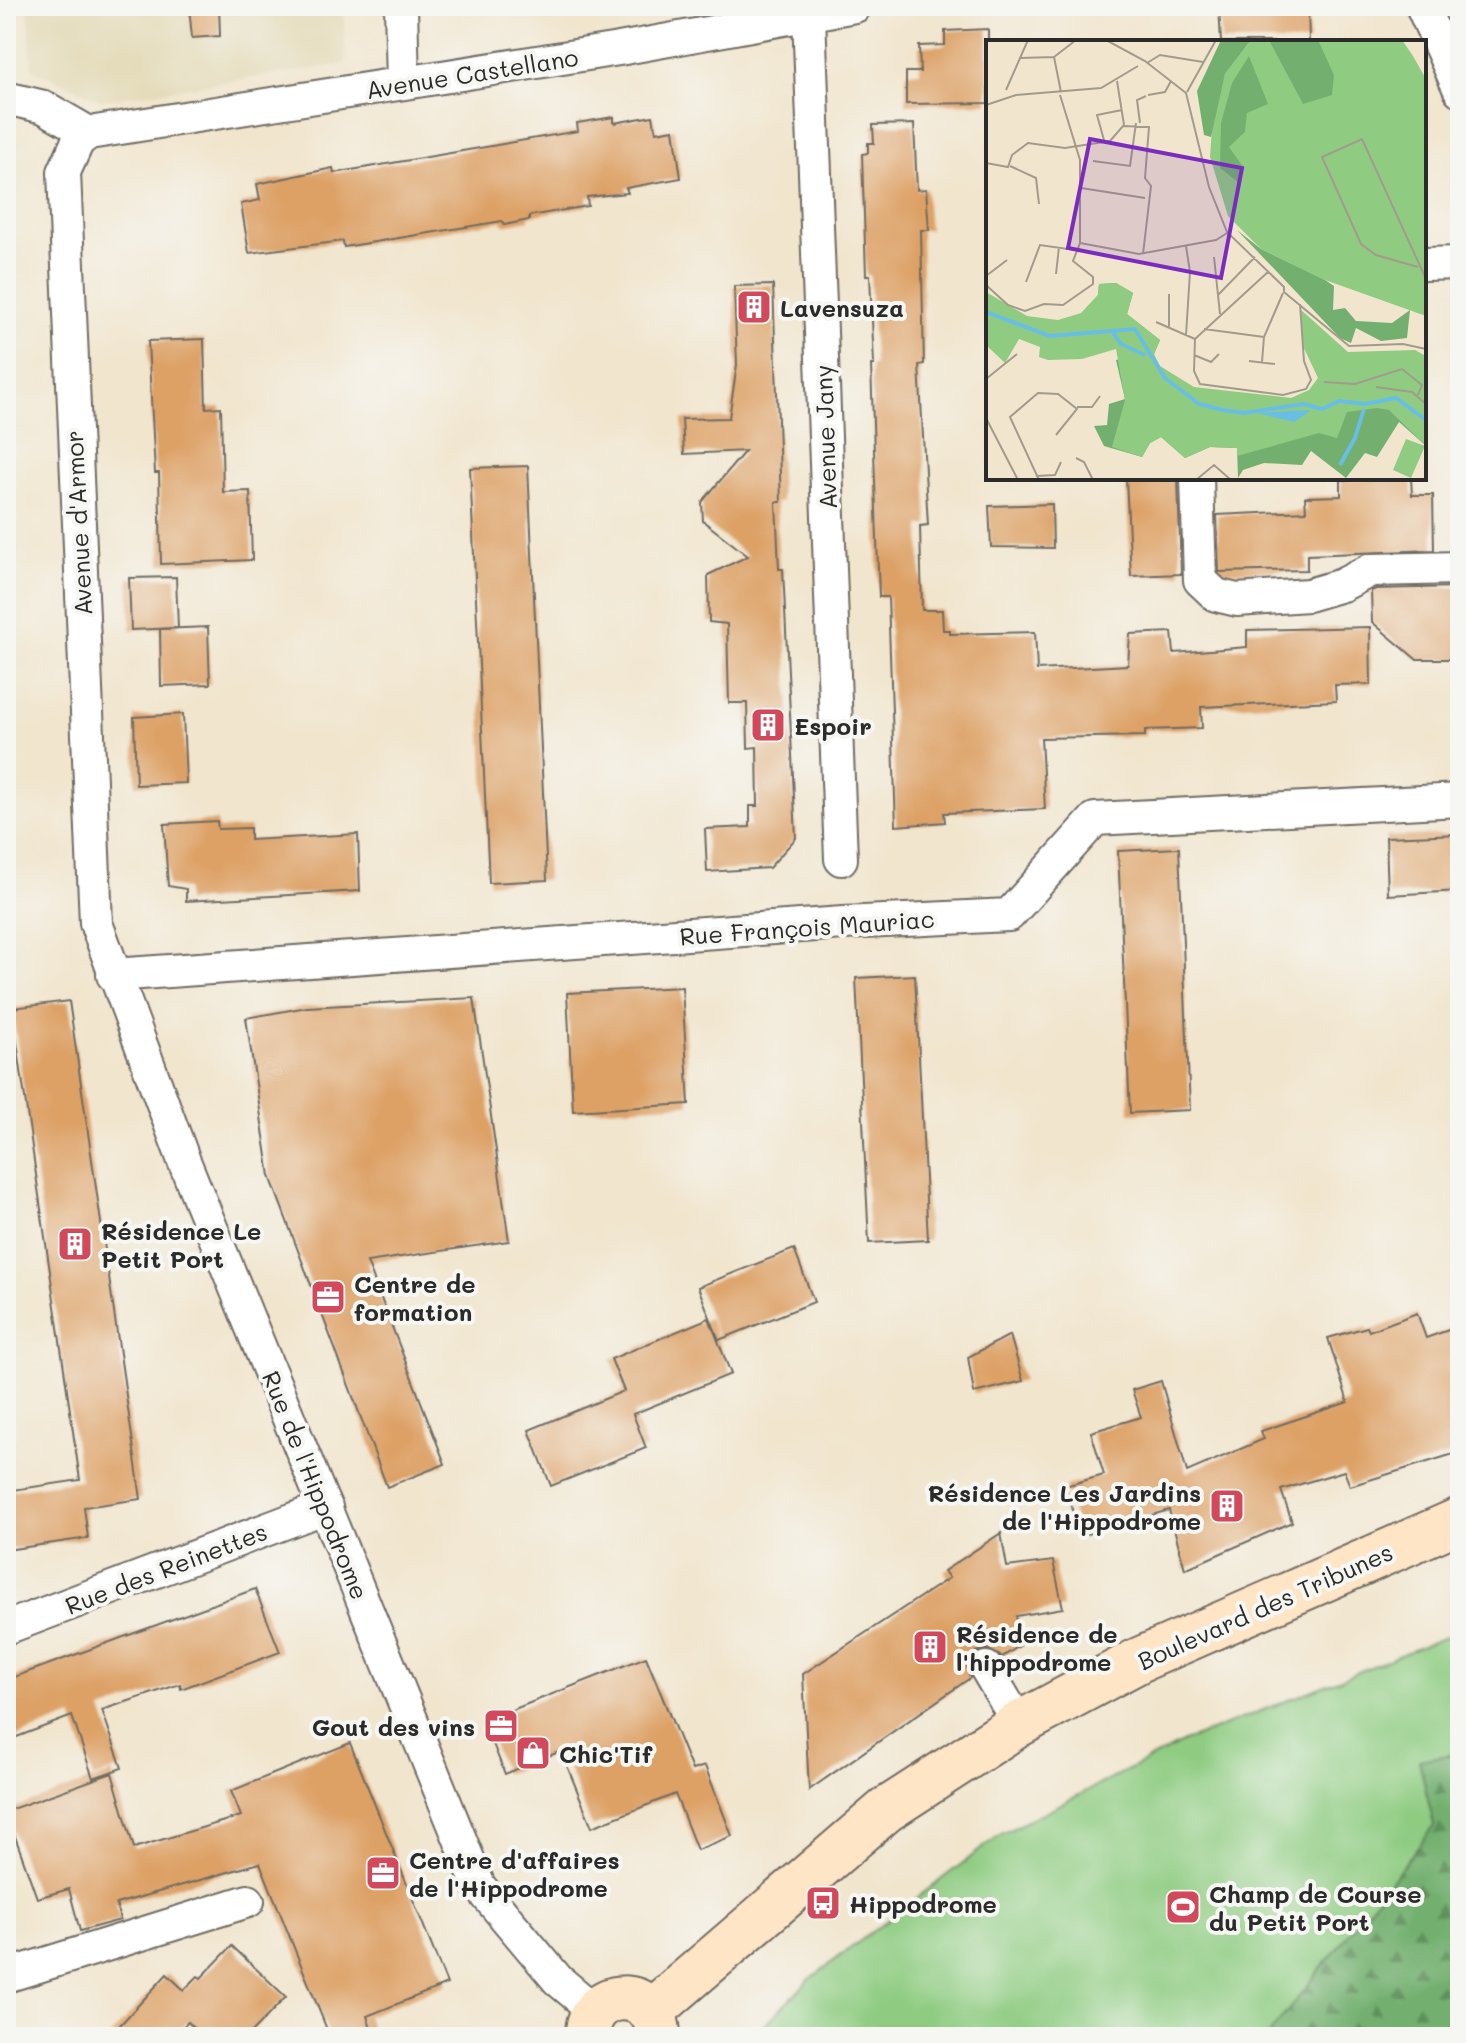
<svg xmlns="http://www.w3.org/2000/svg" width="1466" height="2043" viewBox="0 0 1466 2043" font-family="Mali,sans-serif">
<defs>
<pattern id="forest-firs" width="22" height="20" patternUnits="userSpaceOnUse" patternTransform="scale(2)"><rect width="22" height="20" fill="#73b070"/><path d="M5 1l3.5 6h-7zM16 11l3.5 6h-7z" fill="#5f8f5c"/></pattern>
</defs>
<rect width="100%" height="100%" fill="#f6f6f2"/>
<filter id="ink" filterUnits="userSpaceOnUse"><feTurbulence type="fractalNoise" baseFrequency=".0125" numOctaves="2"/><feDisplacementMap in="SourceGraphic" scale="16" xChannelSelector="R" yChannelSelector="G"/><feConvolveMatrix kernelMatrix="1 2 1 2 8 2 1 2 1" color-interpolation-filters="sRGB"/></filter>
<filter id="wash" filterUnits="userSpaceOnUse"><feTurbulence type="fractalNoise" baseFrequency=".006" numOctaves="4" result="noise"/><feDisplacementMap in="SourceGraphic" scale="32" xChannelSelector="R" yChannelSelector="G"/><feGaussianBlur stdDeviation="1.8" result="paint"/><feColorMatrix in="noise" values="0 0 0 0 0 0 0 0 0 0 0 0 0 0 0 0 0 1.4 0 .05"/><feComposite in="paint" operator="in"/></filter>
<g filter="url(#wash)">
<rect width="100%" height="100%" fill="#f1e5cd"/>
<!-- built -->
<path fill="#e4dbba" d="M28,6H343L346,64L100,100L32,69Z"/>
<!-- grass -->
<path fill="#8fcc82" stroke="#5d7c56" stroke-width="2" d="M1460,1631V2037H753L810,1979L1001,1834L1186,1741Z"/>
<!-- forest -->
<path fill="url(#forest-firs)" stroke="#4f6e4e" stroke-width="2" d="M1460,1753V2037H1267L1434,1826L1419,1760Z"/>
<g id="blocks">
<!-- building -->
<g fill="#dda166">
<path d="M189,6H219L220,36L192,38Z"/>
<path d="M1219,6H1308L1309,42H1221Z"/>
<path d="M988,29V103L906,104V72H920L919,46L945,45V31Z"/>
<path d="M653,116L656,132L674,129L681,178L626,188L628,193L587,197L588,206L529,216V220L504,225L502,221L344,247L343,241L249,253L241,204L260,200L257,184L333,168L334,173L578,131L577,123L614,117V123Z"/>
<path d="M914,124L917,190L926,189L929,230H921L924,364L919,365L928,525L920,526L922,610H942L943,630H950V634L1035,632L1037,670L1128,665L1130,634L1172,632L1174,653L1247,647V630L1370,627L1371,684L1335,685L1336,701L1201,707L1202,728L1145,730V736L1041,738L1045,809L944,813L945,822L896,826L888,597H879L871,365H874L870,275H866L862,154L868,153V143H874L873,125Z"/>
<path d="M773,285L781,502H776L779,569H783L796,838L769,868L707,872L705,829L750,827V806H758L757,747L748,748L747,703H729L727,624L709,622L708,575L748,556L703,521L702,502L745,451L684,454L682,419L729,418L737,365L734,286Z"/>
<path d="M204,339L206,408L221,407L223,492L250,491L252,560L161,564L159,473H155L148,341Z"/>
<path d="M528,466L547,880L489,883L470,468Z"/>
<path d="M1126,478H1178L1181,574L1131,576Z"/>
<path d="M1411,478L1412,495H1433L1434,550L1307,555V570L1219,572L1217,515L1306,511L1305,497L1341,496V480Z"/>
<path d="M1052,504L1053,548L991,547L989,506Z"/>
<path d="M176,577L178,628L131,630L129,578Z"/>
<path d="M1460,587V659H1416L1372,622L1371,591L1376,589Z"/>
<path d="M208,627L210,684L161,686L160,629Z"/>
<path d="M183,714L186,783L136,785L134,717Z"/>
<path d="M217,821L218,829L250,828V840L358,834L360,891L186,901V889L168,886L164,824Z"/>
<path d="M1460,834V891L1388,895L1386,837Z"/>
<path d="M1179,848L1190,1110L1130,1113L1118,851Z"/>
<path d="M915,975L928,1240L869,1243L856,978Z"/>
<path d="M682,987L689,1104L573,1111L567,993Z"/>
<path d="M474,998L509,1241L367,1262L445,1464L387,1487L270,1176L246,1018L307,1007Z"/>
<path d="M69,1001L141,1499L84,1507L88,1538L6,1550V1491L80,1480L12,1008Z"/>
<path d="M794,1249L814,1302L719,1340L698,1287Z"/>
<path d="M1417,1313L1426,1338L1460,1326V1452L1350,1486L1344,1471L1281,1490L1292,1522L1185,1569L1169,1510L1080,1536L1065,1486L1104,1475L1091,1432L1141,1417L1132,1390L1161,1381L1187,1472L1264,1439L1261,1431L1348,1402L1328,1338L1367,1327L1369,1331Z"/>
<path d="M709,1318L731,1374L633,1414L646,1448L551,1486L529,1430L624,1391L611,1359Z"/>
<path d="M1010,1335L1023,1381L974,1393L968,1357Z"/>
<path d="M1001,1533L1007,1567L1053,1561L1063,1608L1016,1616L1021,1645L1002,1657L987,1649L976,1652L967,1667L970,1678L809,1790L803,1674L949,1578L944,1571Z"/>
<path d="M255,1589L280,1652L181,1689L180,1684L102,1710L122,1768L93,1778L72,1716L6,1741V1680Z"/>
<path d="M646,1657L692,1770L705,1766L732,1836L697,1850L675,1794L592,1827L561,1751L505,1774L484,1721Z"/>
<path d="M350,1743L447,1984L367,2016L374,2037H330L260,1863L116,1904L120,1920L80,1931L69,1889L37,1898L6,1811L112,1773L134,1848L241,1816L231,1791Z"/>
<path d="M232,1946L286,1997L247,2037H203L188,2022L172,2037H109L167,1974L184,1990L198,1976L201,1978Z"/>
</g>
</g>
</g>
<g filter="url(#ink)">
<use href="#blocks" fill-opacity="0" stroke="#706c64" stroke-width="2"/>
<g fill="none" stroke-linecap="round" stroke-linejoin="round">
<defs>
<g id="street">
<path d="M401,6L403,83"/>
<path d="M1422,6L1460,90"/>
<path d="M809,15L841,859"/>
<path d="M6,98L44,107L89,133"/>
<path d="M1424,264L1460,263"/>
<path d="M1197,478L1200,580L1216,595L1237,600L1308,595L1342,585L1371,570L1460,568"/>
<path d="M113,975L843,923L1009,915L1095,819L1460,800"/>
<path d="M6,1628L326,1507"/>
<path d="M986,1668L1019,1724"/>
<path d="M6,1976L248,1901"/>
<path d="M595,2011L558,1980L479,1886L184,1161L96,923L64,172L78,141L89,133L619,49L855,6"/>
</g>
<g id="secondary">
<path d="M652,2011L886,1810L1019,1724L1139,1660L1460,1520"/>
<path d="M588,2037C586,1986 659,1985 658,2037"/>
</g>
</defs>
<!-- street casing -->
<use href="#street" stroke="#706c64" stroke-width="36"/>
<!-- secondary casing -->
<use href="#secondary" stroke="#706c64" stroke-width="48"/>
<!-- street -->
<use href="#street" stroke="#fff" stroke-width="32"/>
<!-- secondary -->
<use href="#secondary" stroke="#fde5c5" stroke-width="44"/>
</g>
</g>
<!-- icons -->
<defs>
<symbol id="building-square" viewBox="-11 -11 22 22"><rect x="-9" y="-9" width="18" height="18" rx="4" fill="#d1495b" stroke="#f6f6f2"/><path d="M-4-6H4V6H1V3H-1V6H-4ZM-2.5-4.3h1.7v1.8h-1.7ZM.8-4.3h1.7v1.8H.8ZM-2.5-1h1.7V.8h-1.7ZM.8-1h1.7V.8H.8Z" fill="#fff"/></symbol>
<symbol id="office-square" viewBox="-11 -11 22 22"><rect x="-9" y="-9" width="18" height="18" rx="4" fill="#d1495b" stroke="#f6f6f2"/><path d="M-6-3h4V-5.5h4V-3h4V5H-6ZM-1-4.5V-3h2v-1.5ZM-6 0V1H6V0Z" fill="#fff"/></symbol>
<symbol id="shop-square" viewBox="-11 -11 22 22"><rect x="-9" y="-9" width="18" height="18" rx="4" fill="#d1495b" stroke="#f6f6f2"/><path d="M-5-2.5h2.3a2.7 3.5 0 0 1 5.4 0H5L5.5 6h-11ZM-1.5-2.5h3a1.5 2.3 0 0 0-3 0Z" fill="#fff"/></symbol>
<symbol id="bus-square" viewBox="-11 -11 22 22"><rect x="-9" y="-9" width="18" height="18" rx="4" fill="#d1495b" stroke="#f6f6f2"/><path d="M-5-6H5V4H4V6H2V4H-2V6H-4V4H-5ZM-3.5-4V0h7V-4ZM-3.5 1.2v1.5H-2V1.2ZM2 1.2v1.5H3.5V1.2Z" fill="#fff"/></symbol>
<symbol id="stadium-square" viewBox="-11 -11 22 22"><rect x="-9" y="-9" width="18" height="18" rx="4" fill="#d1495b" stroke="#f6f6f2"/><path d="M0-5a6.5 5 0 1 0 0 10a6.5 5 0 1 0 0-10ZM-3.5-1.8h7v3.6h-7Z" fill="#fff"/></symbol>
</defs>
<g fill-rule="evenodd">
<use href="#building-square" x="734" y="287" width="40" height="40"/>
<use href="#building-square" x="748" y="705" width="40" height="40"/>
<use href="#building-square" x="55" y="1224" width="40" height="40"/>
<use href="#office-square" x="308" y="1277" width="40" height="40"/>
<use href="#building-square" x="1207" y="1486" width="40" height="40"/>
<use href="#building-square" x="910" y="1627" width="40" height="40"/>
<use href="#office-square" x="481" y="1706" width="40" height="40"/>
<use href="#shop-square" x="513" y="1733" width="40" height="40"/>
<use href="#office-square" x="363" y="1853" width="40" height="40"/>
<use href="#bus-square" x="803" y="1883" width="40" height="40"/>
<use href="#stadium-square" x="1163" y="1887" width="40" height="40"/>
</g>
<g text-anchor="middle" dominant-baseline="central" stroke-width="8" stroke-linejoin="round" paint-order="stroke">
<!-- street labels -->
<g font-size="24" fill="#2b2b2b" stroke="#f6f6f2">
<text transform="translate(472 73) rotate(-9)">Avenue Castellano</text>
<text transform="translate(825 437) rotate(-92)">Avenue Jany</text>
<text transform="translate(78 523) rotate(-93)">Avenue d'Armor</text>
<text transform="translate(807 927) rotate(-4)">Rue François Mauriac</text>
<text transform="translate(316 1485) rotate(68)">Rue de l'Hippodrome</text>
<text transform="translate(166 1568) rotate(-21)">Rue des Reinettes</text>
<text transform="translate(1265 1606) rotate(-24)">Boulevard des Tribunes</text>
</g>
<!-- poi labels -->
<g font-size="24" font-weight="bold" fill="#2b2b2b" stroke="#f6f6f2" text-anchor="start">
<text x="780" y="307">Lavensuza</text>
<text x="794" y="725">Espoir</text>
<text x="101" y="1230">Résidence Le<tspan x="101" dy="28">Petit Port</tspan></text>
<text x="354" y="1283">Centre de<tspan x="354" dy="28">formation</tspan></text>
<text x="1201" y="1492" text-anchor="end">Résidence Les Jardins<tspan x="1201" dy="28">de l'Hippodrome</tspan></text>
<text x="956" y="1633">Résidence de<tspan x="956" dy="28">l'hippodrome</tspan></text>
<text x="475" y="1726" text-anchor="end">Gout des vins</text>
<text x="559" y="1753">Chic'Tif</text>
<text x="409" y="1859">Centre d'affaires<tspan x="409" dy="28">de l'Hippodrome</tspan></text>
<text x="1209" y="1893">Champ de Course<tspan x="1209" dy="28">du Petit Port</tspan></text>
<text x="849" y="1903">Hippodrome</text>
</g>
</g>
<!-- overview -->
<g transform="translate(986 40)">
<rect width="440" height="440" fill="#f1e5cd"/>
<path d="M265,0H416L427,16L440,39V276L339,240L275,209L242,176L224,117L227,74L239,34ZM420,399L439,406L425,438L407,430Z" fill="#8fcc82"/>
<path d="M235,0H265L239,34L225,97L218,95L211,51ZM283,0H332L348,35L346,55L317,64ZM263,16L282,64L261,73L259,92L243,107L258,128L253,143L234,128L235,83L246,43ZM251,190L275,209L339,240L348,246L347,270L359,268L370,281L406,283L424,270L421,298L395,301L370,288L365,303L354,298ZM130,243L147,253L141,274L174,300L168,314L178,376L397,353L440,406L413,382L391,417L379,413L360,438L325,411L316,425L278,423L257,430L252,438L251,408L224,407L199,418L175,397L164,403L156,417L118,406L108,386L121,385L123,364L139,359L130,320L134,319L131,301L95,274L112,255L113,244Z" fill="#73b070"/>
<path d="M130,243L147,253L141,274L174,300L168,314L174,326L208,347L305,358L323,350L332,338L317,306L314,269L362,312L429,310L440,316V406L403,370L391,368L361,372L351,398L333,393L251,416V408L224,407L199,418L175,397L164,403L156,417L126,407L139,360L130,309L96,319L62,320L53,317L54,307L33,299L19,323L0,305V252L41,276L72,280L95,273L112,255L113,244Z" fill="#8fcc82"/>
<path d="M324,371L308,382L271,373L322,370Z" fill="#68bee5"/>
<path fill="none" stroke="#68bee5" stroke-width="4" d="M0,272L64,296L149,289L179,338L213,364L237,370L258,373L318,364L336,369L353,361L379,364L410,358L440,380M127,293L135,304L159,315M354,425L369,398L378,369"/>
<path fill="none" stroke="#a29b8c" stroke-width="2" d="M120,0L159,21L200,53L223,147L241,192L298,247V252L363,306L417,304L440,309M68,17L75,52M34,18L68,17L90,0M161,23L174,15L217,22M131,41L138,85M20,50L42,0M201,52L230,0M162,55L179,52L185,41M0,65L30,55L115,48L152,26M154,83L151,60L160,56M118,100L111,75L136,70M107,121L144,126L150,83M0,123L22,127L26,115L42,103L79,108L124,101L137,86L163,87L159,138L165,146L157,214M24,126L50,138L53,164M95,148L159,158M94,203L153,214L230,200L241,193M200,206L204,232L200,295M228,217L234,274M432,227L390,215L375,204L336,117L376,99L440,239M283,231L209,299L208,331L214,344L297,355L320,349L325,340L318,321L314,264M70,234L73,207M0,236L21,220M40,242L54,205L89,210M0,245L22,265L39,271L58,264L77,265L107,244V237L87,221L94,203V120L74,55M232,255L269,217M170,282L209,299M183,287V254M218,289L278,297M208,315L225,322L233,314M263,321L289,324M276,322L278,297L297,253M0,339L31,314M338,342L369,344L416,329L436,345L432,355M390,347L426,352L440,364M91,367H106L114,356M0,378L32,440M90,418L98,422L107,440M51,436L69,435L75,422M53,440L24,377L52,353L72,354L91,369L70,395M210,440L228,425L245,440"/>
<path fill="#7b2cbf" fill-opacity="0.15" stroke="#7b2cbf" stroke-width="4" d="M104,99L256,128L235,238L82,208Z"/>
<rect width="440" height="440" fill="none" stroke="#2b2b2b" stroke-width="4"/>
</g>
<!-- margin -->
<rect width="1466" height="2043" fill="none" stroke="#f6f6f2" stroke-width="32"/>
</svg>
